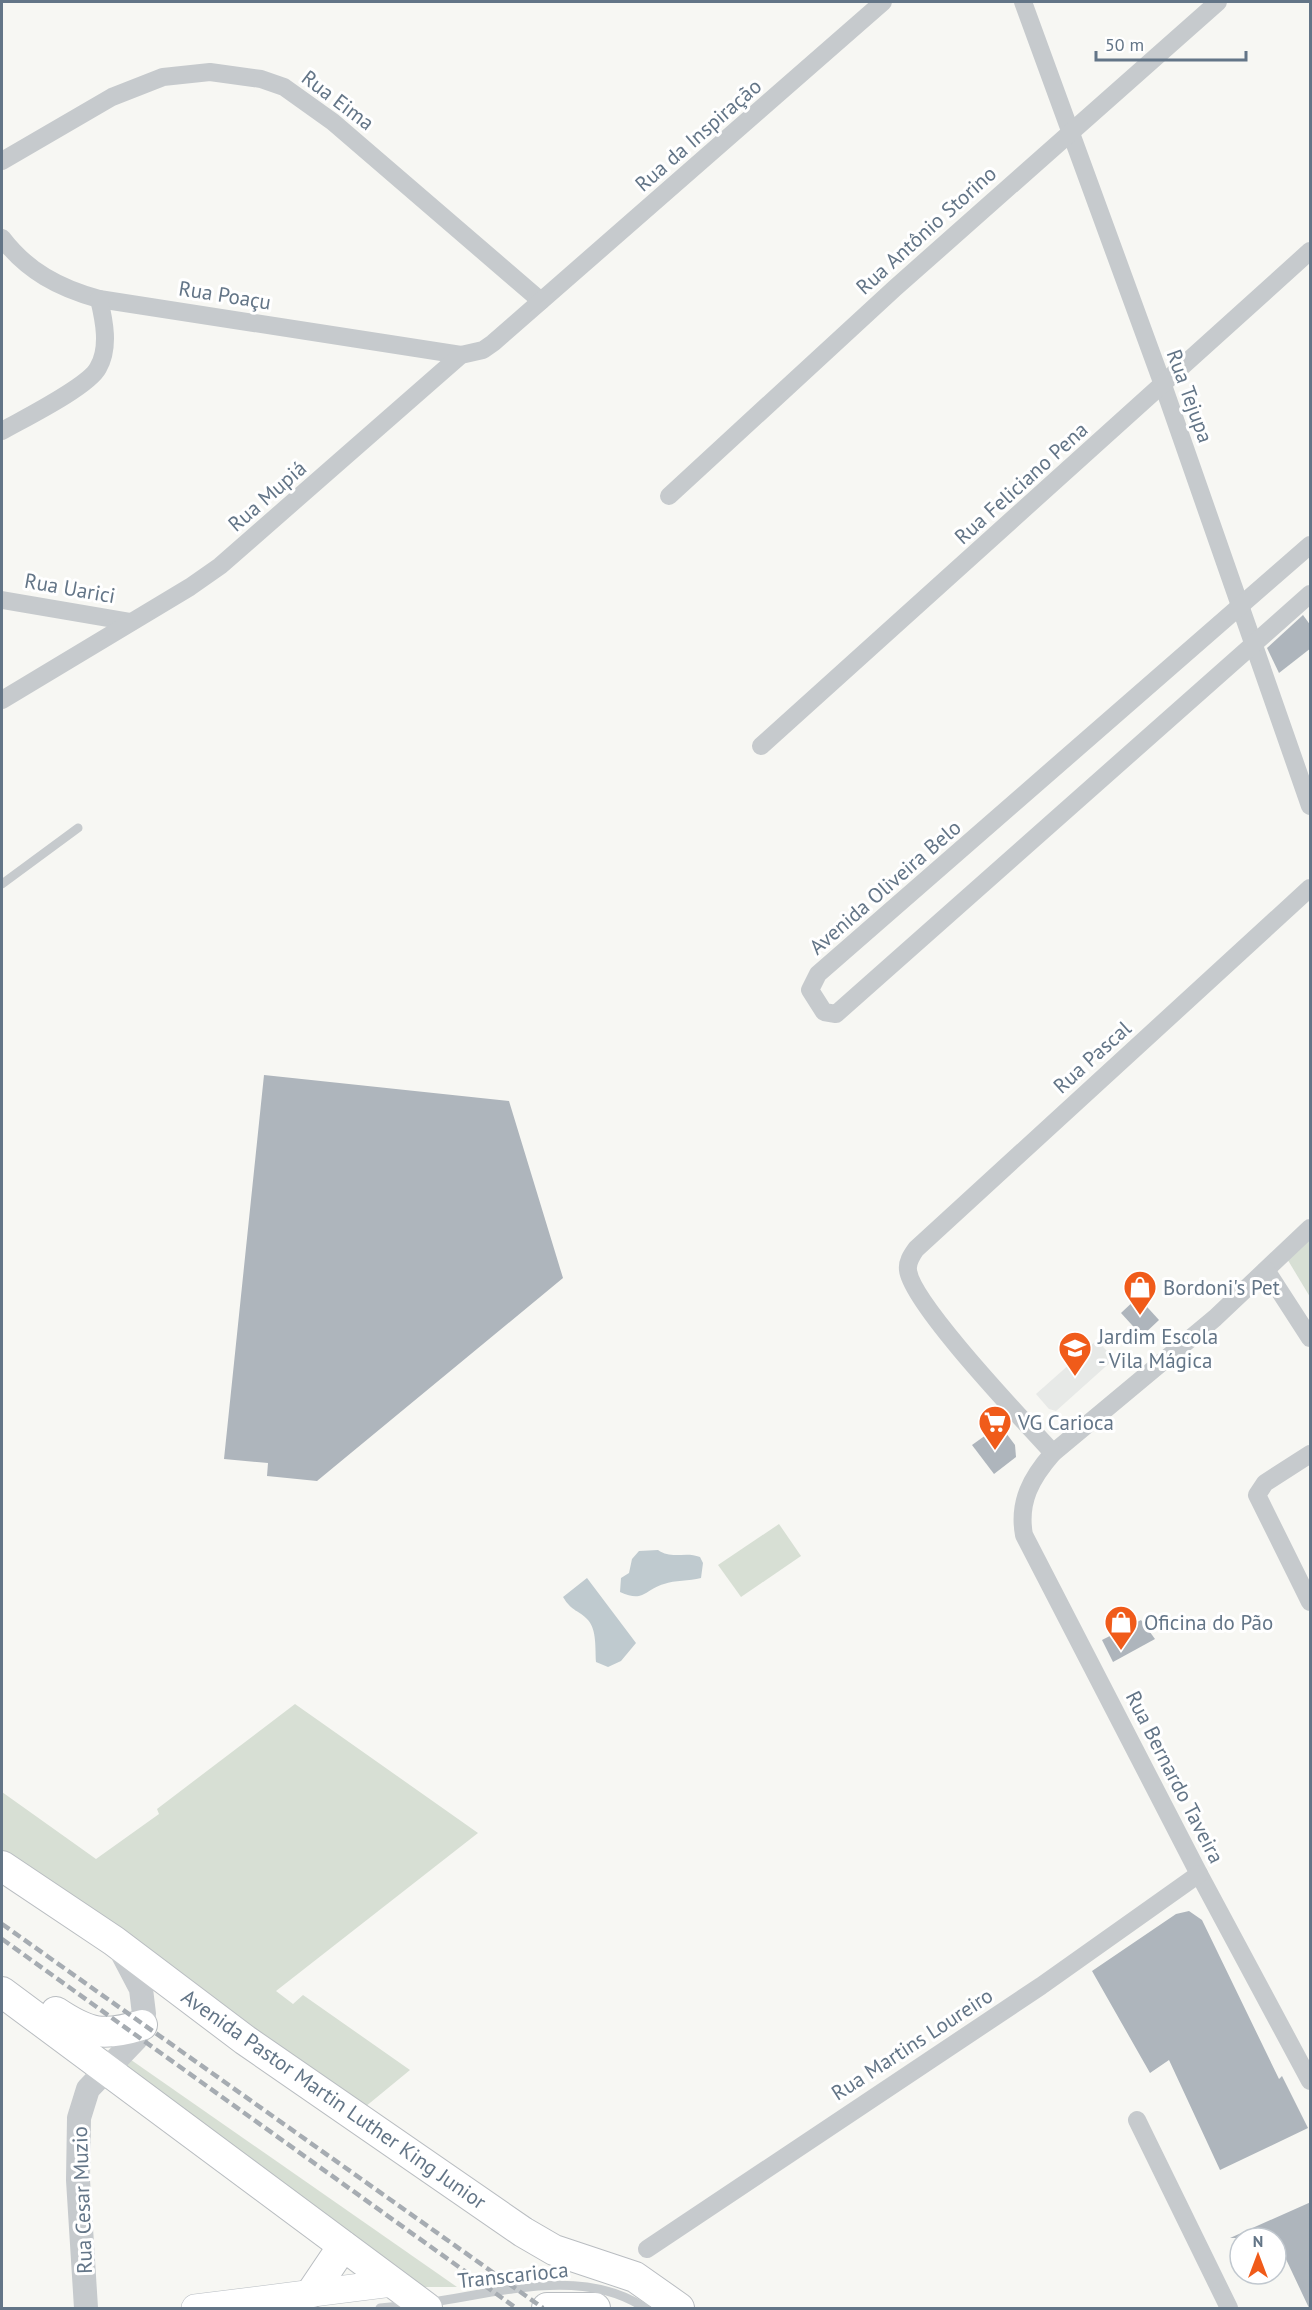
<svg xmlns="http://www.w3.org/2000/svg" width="1312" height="2310" viewBox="0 0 1312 2310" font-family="'PT Sans',sans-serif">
<rect width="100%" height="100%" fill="#f7f7f3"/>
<!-- built -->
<path fill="#e7e9e7" d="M1097,1340L1114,1359L1056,1411L1049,1409L1036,1394Z"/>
<!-- green -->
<g fill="#d7dfd4">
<path d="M1310,1234V1297L1286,1257Z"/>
<path d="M779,1524L801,1556L741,1597L718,1565Z"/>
<path d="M295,1704L478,1833L276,1991L293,2004L303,1995L410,2070L365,2107L2,1857V1792L96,1859L159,1814L157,1809Z"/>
<path d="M124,2055L457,2287H402L117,2067Z"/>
</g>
<!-- water -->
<g fill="#bfcacf">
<path d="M658,1550C672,1560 685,1551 700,1557L703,1563L701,1578C689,1581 675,1580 664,1584C644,1590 644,1603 620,1592L621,1578L629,1573L632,1559L639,1551Z"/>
<path d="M587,1578L636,1643L621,1661L608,1667L596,1662C595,1649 597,1630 588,1620C579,1610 572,1612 563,1597Z"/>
</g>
<!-- building -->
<g fill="#aeb5bc">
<path d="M1303,615L1311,626V648L1279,673L1267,648Z"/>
<path d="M264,1075L509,1101L563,1278L317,1481L267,1476L268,1463L224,1459Z"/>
<path d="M1138,1297L1159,1320L1142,1336L1121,1313Z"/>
<path d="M1000,1425L1015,1445L1016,1457L994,1474L972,1445Z"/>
<path d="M1141,1620L1155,1639L1113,1662L1102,1640Z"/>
<path d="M1189,1911L1202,1920L1279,2079L1282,2076L1308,2128L1220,2170L1169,2060L1150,2073L1092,1971L1176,1914Z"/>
<path d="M1311,2202V2308H1309L1276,2238H1230Z"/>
</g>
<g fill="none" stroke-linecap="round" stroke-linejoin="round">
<defs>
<path id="secondary" d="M195,2308L392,2283"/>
<g id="primary">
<path d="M2,1866L114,1941L245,2040L523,2232L554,2250L635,2277L679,2308"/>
<path d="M2,1992L427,2308"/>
<path d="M56,2012C89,2034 103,2037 142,2025"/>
<path d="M312,2292L343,2246"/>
<path d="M547,2308H595"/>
</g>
</defs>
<!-- secondary casing -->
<use href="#secondary" stroke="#b8bdc2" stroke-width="28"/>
<!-- primary casing -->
<use href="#primary" stroke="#b9bdc1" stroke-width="32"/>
<!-- service -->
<g stroke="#c6cacd" stroke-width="9">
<path d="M2,884L78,828"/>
<path d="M427,2303C498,2293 582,2266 645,2308"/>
<path d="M380,2308L411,2305"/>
</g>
<!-- minor -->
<g stroke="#c6cacd" stroke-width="18">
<path d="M1023,2L1163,385L1310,806"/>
<path d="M2,161L112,97L163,77L210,72L261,79L284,87L333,122L541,301"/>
<path d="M2,238C27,271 59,288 99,299L461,355"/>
<path d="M2,431C23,419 88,387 98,368C110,348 104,320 99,299"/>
<path d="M669,496L895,288L1218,2"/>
<path d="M1310,545L818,974L810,990L824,1012L836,1014L1310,594"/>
<path d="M2,600L131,622"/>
<path d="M2,700L190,587L220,566L461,355L483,350L493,343L883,2"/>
<path d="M761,746L1310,251"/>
<path d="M1310,1228L1215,1318L1053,1453C1031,1478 1018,1502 1024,1535L1199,1874L1310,2081"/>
<path d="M1266,1270L1310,1338"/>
<path d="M1053,1453C1025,1422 911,1303 908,1270C907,1262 911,1256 916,1249L1310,888"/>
<path d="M1310,1454L1265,1483L1257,1495L1310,1602"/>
<path d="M1137,2120L1229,2308"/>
<path d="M647,2249L1041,1986L1199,1874"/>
</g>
<!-- tertiary -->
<path stroke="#c6cacd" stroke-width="24" d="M86,2308L78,2180L79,2118L88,2089L136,2039L144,2014L141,1989L120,1949"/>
<!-- secondary -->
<use href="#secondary" stroke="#fff" stroke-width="27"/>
<!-- primary -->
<use href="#primary" stroke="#fff" stroke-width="30"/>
<!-- rail -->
<g stroke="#a6acb2" stroke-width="4.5" stroke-dasharray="9 4.5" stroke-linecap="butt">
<path d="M2,1924L543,2308"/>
<path d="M2,1939L516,2308"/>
</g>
</g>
<!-- icons -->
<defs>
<symbol id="shop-pin" viewBox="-11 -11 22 30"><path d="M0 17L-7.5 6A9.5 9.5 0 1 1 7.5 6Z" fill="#f05b1a" stroke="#fff"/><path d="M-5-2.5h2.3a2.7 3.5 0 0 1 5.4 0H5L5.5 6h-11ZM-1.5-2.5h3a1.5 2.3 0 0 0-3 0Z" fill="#fff"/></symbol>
<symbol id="school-pin" viewBox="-11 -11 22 30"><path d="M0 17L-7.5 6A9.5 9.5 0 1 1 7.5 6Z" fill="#f05b1a" stroke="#fff"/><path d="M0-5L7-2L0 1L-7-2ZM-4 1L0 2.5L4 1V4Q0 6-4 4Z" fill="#fff"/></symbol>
<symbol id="supermarket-pin" viewBox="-11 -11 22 30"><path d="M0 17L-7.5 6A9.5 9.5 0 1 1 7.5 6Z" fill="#f05b1a" stroke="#fff"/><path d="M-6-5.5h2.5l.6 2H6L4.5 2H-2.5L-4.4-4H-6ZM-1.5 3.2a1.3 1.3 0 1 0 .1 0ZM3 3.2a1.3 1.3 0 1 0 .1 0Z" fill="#fff"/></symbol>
</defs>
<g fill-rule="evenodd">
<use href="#shop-pin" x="1121" y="1268" width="38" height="52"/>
<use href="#school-pin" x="1056" y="1329" width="38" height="52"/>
<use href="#supermarket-pin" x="976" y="1403" width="38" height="52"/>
<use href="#shop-pin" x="1102" y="1603" width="38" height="52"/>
</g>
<g text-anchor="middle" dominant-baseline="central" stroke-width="6" stroke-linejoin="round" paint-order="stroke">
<!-- street labels -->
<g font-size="21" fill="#637587" stroke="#fff">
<text transform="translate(338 100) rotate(37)">Rua Eima</text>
<text transform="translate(698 135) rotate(-41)">Rua da Inspiração</text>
<text transform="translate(926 230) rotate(-42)">Rua Antônio Storino</text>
<text transform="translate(225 295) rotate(9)">Rua Poaçu</text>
<text transform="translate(1190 396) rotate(70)">Rua Tejupa</text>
<text transform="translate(1021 483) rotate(-42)">Rua Feliciano Pena</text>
<text transform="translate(267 496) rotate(-41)">Rua Mupiá</text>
<text transform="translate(70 588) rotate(10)">Rua Uarici</text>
<text transform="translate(885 887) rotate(-41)">Avenida Oliveira Belo</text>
<text transform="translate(1092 1057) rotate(-42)">Rua Pascal</text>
<text transform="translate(1175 1777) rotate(63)">Rua Bernardo Taveira</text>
<text transform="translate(912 2044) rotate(-33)">Rua Martins Loureiro</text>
<text transform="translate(334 2099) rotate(35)">Avenida Pastor Martin Luther King Junior</text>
<text transform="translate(82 2200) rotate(-92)">Rua Cesar Muzio</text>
<text transform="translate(513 2275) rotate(-6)">Transcarioca</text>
</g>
<!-- poi labels -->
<g font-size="21" fill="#637587" stroke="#fff" text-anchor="start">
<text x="1163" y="1287">Bordoni's Pet</text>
<text x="1098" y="1336">Jardim Escola<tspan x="1098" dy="24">- Vila Mágica</tspan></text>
<text x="1018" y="1422">VG Carioca</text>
<text x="1144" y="1622">Oficina do Pão</text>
</g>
</g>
<!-- border -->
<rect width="1312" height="2310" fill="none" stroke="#637587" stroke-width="6"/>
<!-- north arrow -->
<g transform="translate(1258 2256)"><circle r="28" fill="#ffffff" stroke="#c1c8cf" stroke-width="1.5"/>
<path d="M0-4.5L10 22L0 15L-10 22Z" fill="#f05b1a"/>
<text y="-9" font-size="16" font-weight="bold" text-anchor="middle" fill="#637587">N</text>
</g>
<!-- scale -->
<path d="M1096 51v9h150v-9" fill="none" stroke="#637587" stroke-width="3"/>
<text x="1105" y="51" font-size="18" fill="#637587" stroke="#ffffff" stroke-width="4.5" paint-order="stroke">50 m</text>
</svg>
